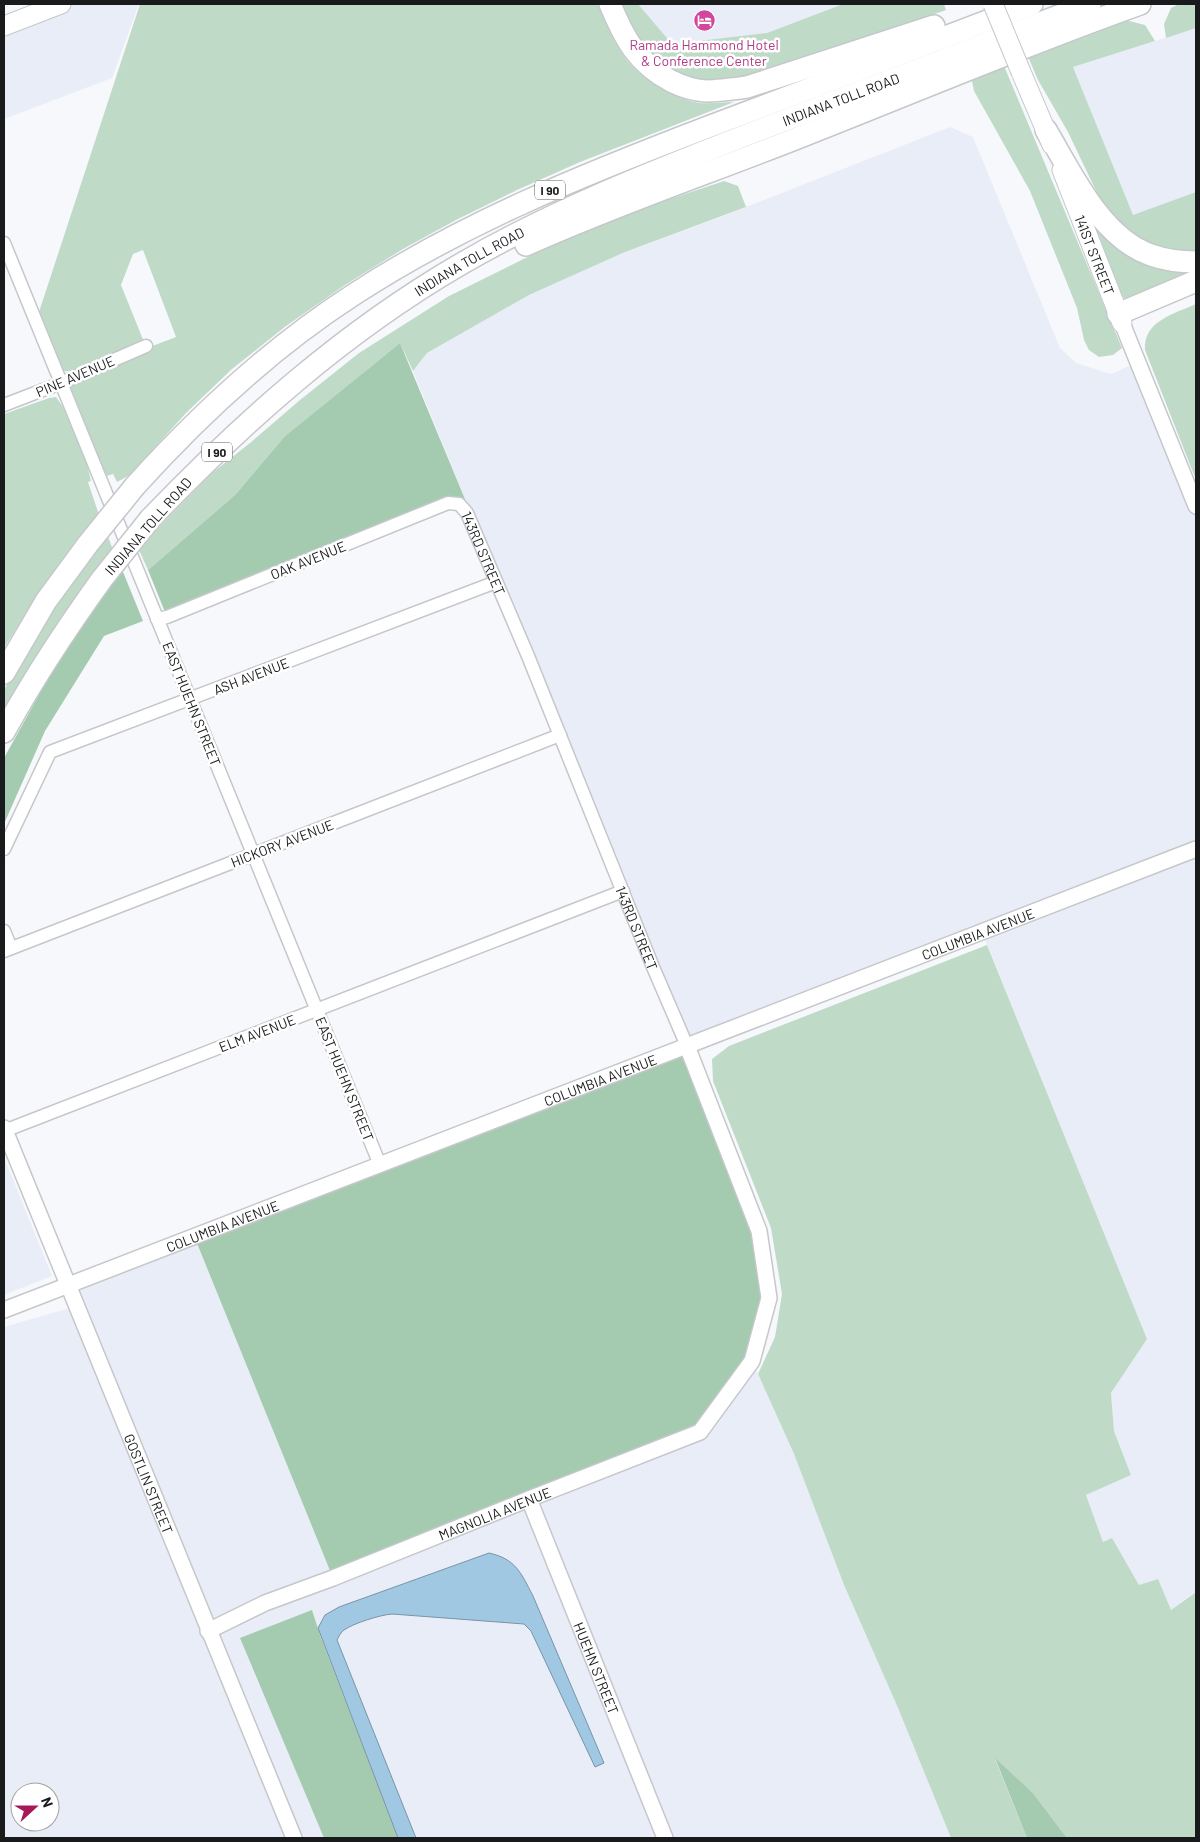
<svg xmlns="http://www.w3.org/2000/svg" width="1200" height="1842" viewBox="0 0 1200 1842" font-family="Barlow,sans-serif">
<rect width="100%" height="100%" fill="#f7f8fc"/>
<!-- built -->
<g fill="#e9edf8" fill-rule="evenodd">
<path d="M69,4H139L112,78L4,119V29Z"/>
<path d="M638,4H843L767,33L671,44Z"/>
<path d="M1196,28V192L1133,216L1073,67Z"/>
<path d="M950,127L973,137L1060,348L1076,363L1111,374L1138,362L1196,506V1591L1171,1610L1139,1585L1112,1539L1103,1542L1086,1495L1131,1475L1114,1431L1111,1393L1147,1339L982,932L687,1046L413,371L427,353L529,295L625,252L726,215Z"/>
<path d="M4,1157L52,1276L4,1295Z"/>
<path d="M194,1236L333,1578L752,1361L794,1454L844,1585L898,1708L951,1838H4V1327L77,1306L68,1285ZM20,1792H50V1822H20Z"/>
</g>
<!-- green -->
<g fill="#bfdbc8">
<path d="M140,4H598C614,43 624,68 663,89C674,95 687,101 699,103C710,104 722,102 734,102L580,162L517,190L456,220L403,249L345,285L286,326L232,369L186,413L130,475L117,482L113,474L107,476L63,380L176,337L143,250L133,254L121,285L144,342C120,353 89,373 62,371L39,312Z"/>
<path d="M620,4H638L672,44L767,33L843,4H944L946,10L806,59L733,81H702L676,74L654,59L636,37Z"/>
<path d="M1179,4H1196V28L1166,38L1164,24L1171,8Z"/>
<path d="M1125,20L1145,25L1155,41L1073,67L1133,215L1196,192V253L1168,250L1142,242L1115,221L1097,193L1068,132L1038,80L1026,52Z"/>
<path d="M1002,61L1122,348L1113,355L1099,357L1089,350L1084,340L1077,308L1030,191L974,91L972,81L977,74Z"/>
<path d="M724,181L738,186L746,207L625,252L529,295L427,353L413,371L400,343L285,436L235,495L148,570L138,548L212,473L250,443L300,400L359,353L449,296L592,225Z"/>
<path d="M1093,219L1196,271L1127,300L1120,295L1099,239Z"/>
<path d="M1196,304V480L1145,350C1143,321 1174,314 1196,304Z"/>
<path d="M56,397C74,420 85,453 91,481L88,482L99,515L36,597L4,648V414L49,398Z"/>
<path d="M107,534L113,550L4,713V690L7,684L57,602Z"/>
<path d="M987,945L1147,1339L1111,1393L1114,1431L1131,1475L1086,1495L1103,1542L1112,1538L1139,1585L1158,1579L1171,1610L1196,1592V1838H1067L1033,1793L995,1759L1027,1838H951L898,1708L844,1585L794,1454L758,1374L775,1337L782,1294L771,1228L713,1081L712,1059L729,1046Z"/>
</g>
<!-- forest -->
<g fill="#a4cbb0">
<path d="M400,343L467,504H459L167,617L148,570L235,495L285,436Z"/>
<path d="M121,567L143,621L104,636L45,731L4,824V758L56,664Z"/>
<path d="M687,1046L759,1231L769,1298L752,1361L700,1432L333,1578L194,1236Z"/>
<path d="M312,1610L320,1635L398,1838H324L240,1638Z"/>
<path d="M995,1758L1033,1793L1067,1838H1027Z"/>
</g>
<!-- water -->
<path fill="#a0c8e2" stroke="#7894a6" d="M489,1553C516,1559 521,1573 533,1596L604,1763L595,1767L531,1631L524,1624L392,1614C380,1615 354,1623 344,1630C341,1632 339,1636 337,1640L416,1838H398L318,1628L325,1615L339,1607Z"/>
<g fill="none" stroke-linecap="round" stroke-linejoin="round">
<defs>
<g id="minor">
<path d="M4,243L380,1165"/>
<path d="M4,405L61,383L146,346"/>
<path id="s1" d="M157,619L167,617L448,503L459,504L467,513L528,656L653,967L687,1046"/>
<path d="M4,849L50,752L496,582"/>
<path d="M4,931L11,948"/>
<path d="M4,951L560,735"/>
<path d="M4,1131L623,891"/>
</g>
<g id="tertiary">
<path d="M1122,323L1196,506"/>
<path id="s2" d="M4,1128L294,1838"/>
<path id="s3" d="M4,1310L1196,849"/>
<path id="s4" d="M529,1499L665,1838"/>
<path id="s5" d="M208,1631L265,1603L333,1578L529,1499L700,1432L752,1361L769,1298L759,1231L687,1046"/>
</g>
<g id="primary">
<path d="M4,26L61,4"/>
<path d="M1021,72L1052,145"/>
<path id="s6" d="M1062,170L1122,323"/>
</g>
<g id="motorway">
<path d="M610,4C624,38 637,63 671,81C681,86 693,90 705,91C719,91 733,89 747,87L934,26"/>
<path d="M1046,130C1071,172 1101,238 1151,255C1165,260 1181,262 1196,262"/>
<path d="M526,245C617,204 712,172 805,135C917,91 1027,44 1140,4"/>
<path d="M1118,314L1196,281"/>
<path d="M135,486C200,414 271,348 353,295C463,223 585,174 708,127C816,86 924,46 1032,4"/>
<path id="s7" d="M150,519C243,422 344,332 461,264C552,211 651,172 749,134C862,90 977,48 1090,4"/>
<path d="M4,673L46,601L88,544"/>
<path d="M4,732C33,679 66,629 102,579"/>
</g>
</defs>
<!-- minor casing -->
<use href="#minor" stroke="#c5c7ca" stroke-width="15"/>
<!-- tertiary casing -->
<use href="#tertiary" stroke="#c5c7ca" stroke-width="18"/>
<!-- primary casing -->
<use href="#primary" stroke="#c5c7ca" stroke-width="21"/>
<!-- motorway casing -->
<use href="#motorway" stroke="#c5c7ca" stroke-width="24"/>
<!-- minor -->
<use href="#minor" stroke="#fff" stroke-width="12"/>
<!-- tertiary -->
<use href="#tertiary" stroke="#fff" stroke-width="15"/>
<!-- primary -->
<use href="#primary" stroke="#fff" stroke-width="19"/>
<!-- motorway -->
<use href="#motorway" stroke="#fff" stroke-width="21"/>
<defs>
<path id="primary-bridge" d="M993,4L1021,72"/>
<g id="motorway-bridge">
<path d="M88,544L135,486"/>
<path d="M102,579L150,519"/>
</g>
</defs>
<!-- primary-bridge casing -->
<use href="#primary-bridge" stroke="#c5c7ca" stroke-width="21" stroke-linecap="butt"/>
<!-- motorway-bridge casing -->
<use href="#motorway-bridge" stroke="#c5c7ca" stroke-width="24" stroke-linecap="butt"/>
<!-- primary-bridge -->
<use href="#primary-bridge" stroke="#fff" stroke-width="19"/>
<!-- motorway-bridge -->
<use href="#motorway-bridge" stroke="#fff" stroke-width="21"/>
</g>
<!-- icons -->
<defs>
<symbol id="hotel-disc" viewBox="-11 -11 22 22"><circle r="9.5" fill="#d1479c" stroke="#fff"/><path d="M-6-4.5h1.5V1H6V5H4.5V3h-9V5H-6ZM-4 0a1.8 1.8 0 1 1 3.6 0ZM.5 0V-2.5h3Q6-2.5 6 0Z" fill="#fff"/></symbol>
</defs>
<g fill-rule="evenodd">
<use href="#hotel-disc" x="692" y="8" width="25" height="25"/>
</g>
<g text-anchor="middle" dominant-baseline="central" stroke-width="5" stroke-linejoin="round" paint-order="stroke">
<!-- shield labels -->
<g fill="#fff" stroke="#5e5f5f" stroke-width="1">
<rect x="535" y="180.5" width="30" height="19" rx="4"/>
<rect x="202" y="442.5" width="30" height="19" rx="4"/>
</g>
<g font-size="12" font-weight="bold" fill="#191a1b">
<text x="550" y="190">I 90</text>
<text x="217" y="452">I 90</text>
</g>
<!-- hotel labels -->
<g font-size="14" fill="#b23c85" stroke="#fff">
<text x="704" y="44">Ramada Hammond Hotel<tspan x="704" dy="16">&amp; Conference Center</tspan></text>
</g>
<!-- street labels -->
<g font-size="14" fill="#191a1b" stroke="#fff">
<text stroke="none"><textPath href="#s7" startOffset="818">INDIANA TOLL ROAD</textPath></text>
<text stroke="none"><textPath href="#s6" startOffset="91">141ST STREET</textPath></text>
<text stroke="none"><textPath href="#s7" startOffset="412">INDIANA TOLL ROAD</textPath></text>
<text transform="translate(75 376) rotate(-23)">PINE AVENUE</text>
<text transform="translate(148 526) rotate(-49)">INDIANA TOLL ROAD</text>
<text stroke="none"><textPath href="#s1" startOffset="380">143RD STREET</textPath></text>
<text transform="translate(308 560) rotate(-22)">OAK AVENUE</text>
<text transform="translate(251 676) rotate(-21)">ASH AVENUE</text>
<text transform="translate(192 704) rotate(68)">EAST HUEHN STREET</text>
<text transform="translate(282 843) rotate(-21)">HICKORY AVENUE</text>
<text stroke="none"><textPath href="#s1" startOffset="785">143RD STREET</textPath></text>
<text stroke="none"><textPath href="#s3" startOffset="1044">COLUMBIA AVENUE</textPath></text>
<text transform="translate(257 1033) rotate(-21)">ELM AVENUE</text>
<text transform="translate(345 1079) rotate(68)">EAST HUEHN STREET</text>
<text stroke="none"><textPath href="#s3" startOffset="639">COLUMBIA AVENUE</textPath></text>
<text stroke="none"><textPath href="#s3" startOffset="234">COLUMBIA AVENUE</textPath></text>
<text stroke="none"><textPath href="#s2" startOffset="384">GOSTLIN STREET</textPath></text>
<text stroke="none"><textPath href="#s5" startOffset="310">MAGNOLIA AVENUE</textPath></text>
<text stroke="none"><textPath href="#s4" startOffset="182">HUEHN STREET</textPath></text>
</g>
</g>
<!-- border -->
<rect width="1200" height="1842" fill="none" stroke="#191a1b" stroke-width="10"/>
<!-- north arrow -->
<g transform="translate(35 1807) rotate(69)"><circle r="24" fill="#ffffff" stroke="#a3a3a4"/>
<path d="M0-4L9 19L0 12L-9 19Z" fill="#a61859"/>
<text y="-8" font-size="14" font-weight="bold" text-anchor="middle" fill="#191a1b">N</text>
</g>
</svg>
